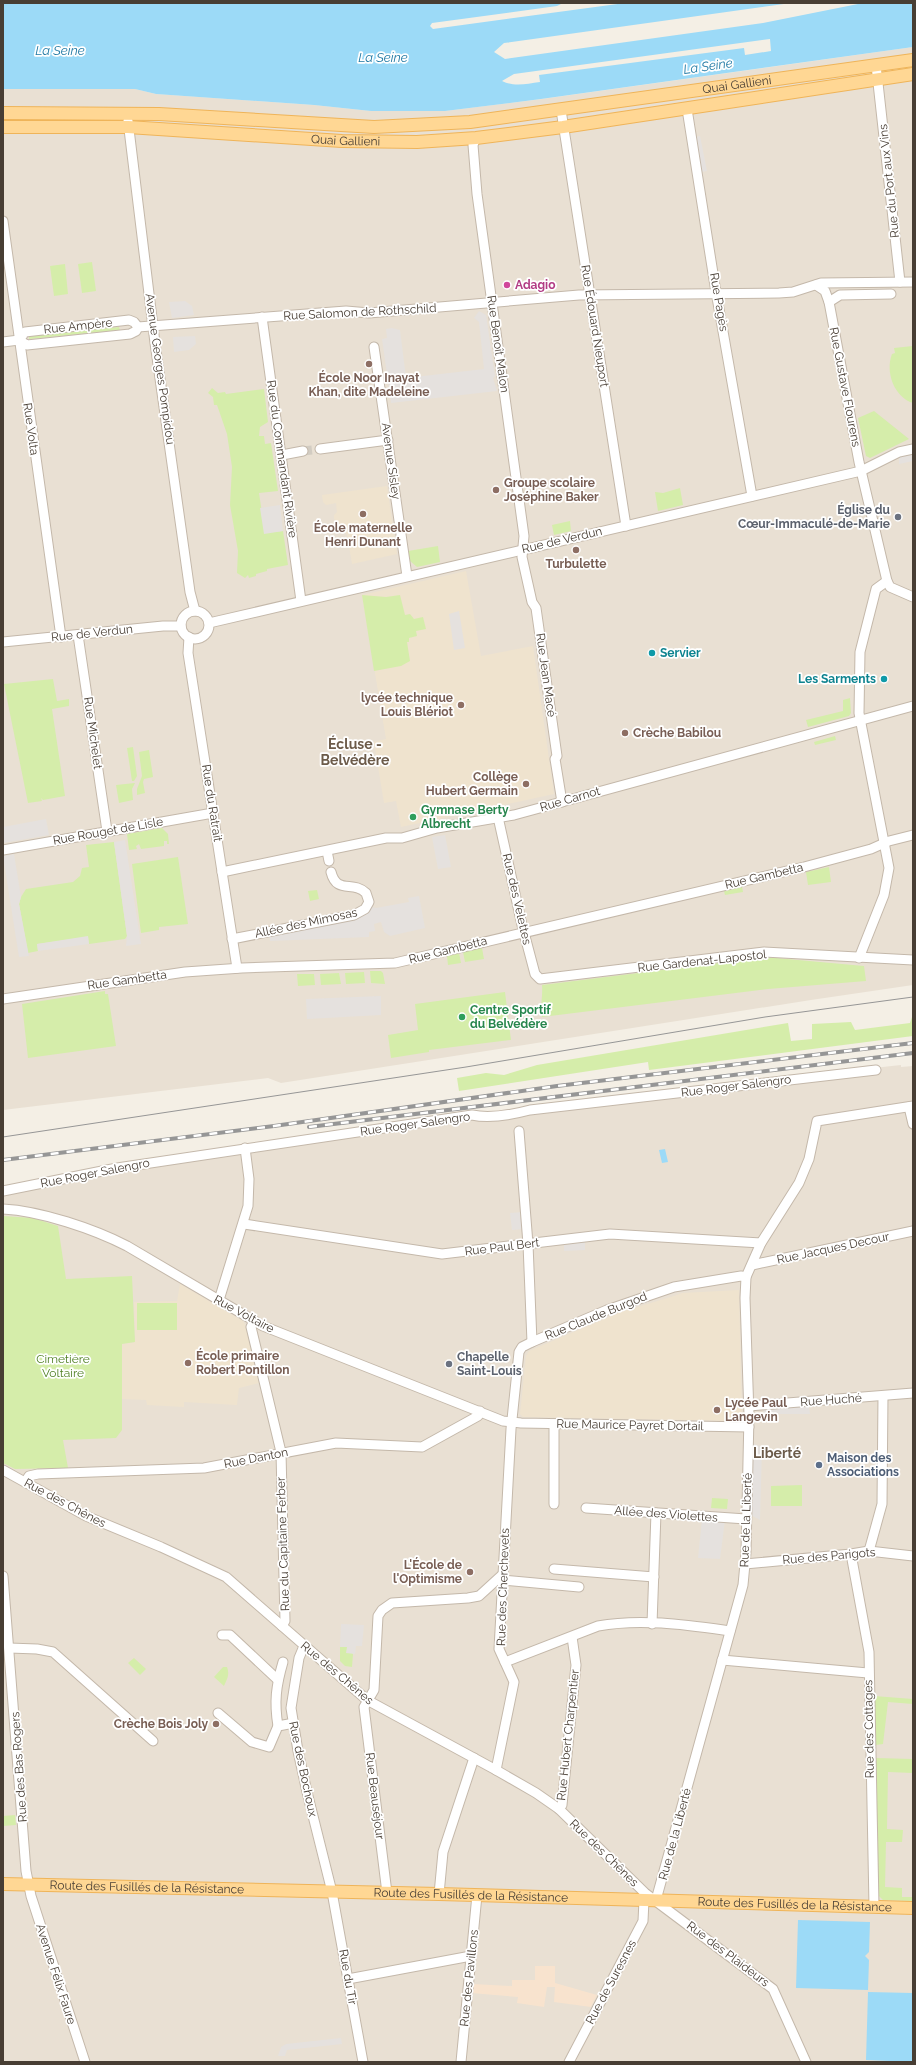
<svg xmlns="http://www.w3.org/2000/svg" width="916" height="2065" viewBox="0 0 916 2065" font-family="Raleway,sans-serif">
<rect width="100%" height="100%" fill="#f4efe5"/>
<!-- residential -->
<g fill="#e9e0d3">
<path d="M913,47V985L811,1000L281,1083L268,1078L3,1110V89H135L156,94L314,105L371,111H445L542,99Z"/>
<path d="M901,1065V1067L913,1066V2062H3V1188L255,1143L575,1101Z"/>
</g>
<!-- commercial -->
<path fill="#f8e3ce" d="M535,1966H555V1983L597,1995L591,2007L554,2002L555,1987H547L544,2007L517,2003L518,1997L471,1993L472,1984L512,1986V1980H535Z"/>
<!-- education -->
<g fill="#efe3ce">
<path d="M387,486L397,554L352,564L347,534L339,528V523L334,519V515L337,512L336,503L326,505L323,502L322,495Z"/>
<path d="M466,571L481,656L533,646L554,794L401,827L396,801L384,803L374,742L386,739L362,595Z"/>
<path d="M180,1284L243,1321L245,1324L259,1383L239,1388L237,1405L184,1402V1407L147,1405L146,1400L122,1399V1344L135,1342L134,1302L177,1301Z"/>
<path d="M739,1290L742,1418L740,1421L523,1417L520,1414L526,1356L529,1351L621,1312L674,1296L682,1293Z"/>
</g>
<!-- green -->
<g fill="#d5edaa">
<path d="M92,262L96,291L82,293L78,264Z"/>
<path d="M65,264L68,294L54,296L50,266Z"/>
<path d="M119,327L120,330L29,339V336Z"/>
<path d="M913,346V403C894,397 885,372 892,354L895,353L894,348Z"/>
<path d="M212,388L218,393L225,392L226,394L264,389L268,422L260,427L259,436H264L265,444L271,443L278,491L259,493L265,533L283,531L288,565L267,569V571L256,574V576L249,578L248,575L245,578L237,573L238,551L230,505L232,467L227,434L217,405H214L213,397L208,393Z"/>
<path d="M874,411L909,439L870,458L866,456L858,418Z"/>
<path d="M680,488L683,505L658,511L655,492L663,493Z"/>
<path d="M570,521L571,531L554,535L552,525Z"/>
<path d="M438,546L440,562L417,567L410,561L408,551Z"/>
<path d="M362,595L386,597L400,595L405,615L410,614L414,619L423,617L426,629L416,631L417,636L409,638V642H407L410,661L401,666L374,671Z"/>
<path d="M53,679L57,701L69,699V706L52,709L65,796L43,800L41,798L42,801L28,803L4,684Z"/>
<path d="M850,698L851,713L849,716L808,727L806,720L843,711V700Z"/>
<path d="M835,736L836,740L815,745L814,742Z"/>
<path d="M133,747L137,776L134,781H132L127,748Z"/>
<path d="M149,750L153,777L144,779L143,782L145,793L137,795V789L142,776L139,752Z"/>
<path d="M135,783L132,789L133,800L119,803L116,785Z"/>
<path d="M162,828L168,834L169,844H167V841H164V846L141,849L139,844L136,846L137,849L129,850L127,834Z"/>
<path d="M114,842L127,936L125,939L89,944L88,937L37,944L38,951L28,953L19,904L21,897L26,889L73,882L80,876L82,868L89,867L86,845Z"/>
<path d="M178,857L188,924L159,927V930L141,933L132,864Z"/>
<path d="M829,867L831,882L808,885L806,872Z"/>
<path d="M742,887L743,892L725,895L724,891Z"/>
<path d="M317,890L319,899L310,901L308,891Z"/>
<path d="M482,948L484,959L465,962L463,952Z"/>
<path d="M459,953L461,963L448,965L447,956Z"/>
<path d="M765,957L864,966L866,981L768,989L542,1017C540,1005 543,996 542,985Z"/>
<path d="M370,971H381L383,973L385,984L371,983Z"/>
<path d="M364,972L365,983L346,984L345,973Z"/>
<path d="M339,973L341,984L321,985L320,974Z"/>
<path d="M297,974H314L315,985L298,986Z"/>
<path d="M105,991V994H108L116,1046L28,1058L22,1004Z"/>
<path d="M505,992L511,1040L429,1050V1052L391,1058L388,1035L418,1030L415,1004Z"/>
<path d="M913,1014V1036L649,1070L648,1062L459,1091L457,1078L486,1073L504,1075L537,1065L788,1023L791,1041L812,1039V1024L851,1022L855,1030L910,1023Z"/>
<path d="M3,1216L33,1218L58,1226L66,1279L132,1276L135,1342L122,1344V1430L116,1438L63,1440L68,1468L15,1469L3,1463Z"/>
<rect x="137" y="1303" width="40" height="27"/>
<path d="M802,1485V1506H771V1486Z"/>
<path d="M712,1498L728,1499L727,1509L711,1508Z"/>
<path d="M340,1647H347L353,1654L352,1667L345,1666L340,1661Z"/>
<path d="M134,1658L146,1669L140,1675L128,1663Z"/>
<path d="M223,1667H227C230,1675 227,1679 224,1686L214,1677Z"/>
<path d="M874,1696L913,1699V1704L888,1702L883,1744L876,1745Z"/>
<path d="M876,1758L913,1759V1773L888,1772L887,1829L903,1830L902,1842H886L885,1887L902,1888V1897H913V1901L883,1900L878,1895Z"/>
<path d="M15,1815L16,1825L3,1826V1816Z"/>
</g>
<!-- parking -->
<g fill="#e5e1de">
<path d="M700,136L707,171L702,172L695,137Z"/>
<path d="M185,301L192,306L194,315L172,318L169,302Z"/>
<path d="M479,311L486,315L495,376L493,378L497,391L391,403L382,339L387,338L386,329L392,328L400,330L406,378L484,369L479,322L474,318Z"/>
<path d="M195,336L196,344L189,350L174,352L173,337Z"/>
<path d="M913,449V461L899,464V452Z"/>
<path d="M280,505L283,531L264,534L260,508Z"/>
<path d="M459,611L465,648L454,650L449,614Z"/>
<path d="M46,819L49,835L3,843V827Z"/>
<path d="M445,835L451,867L438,869L432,837Z"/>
<path d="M125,840L141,944L126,946L127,936L114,842Z"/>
<path d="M14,854L21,897L19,904L29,956L19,957L3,856Z"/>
<path d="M419,896L425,928L390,936L384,932L381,922L374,924L375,931L369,932V937L270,941L269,932L354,915L367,906L376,908L409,902L408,898Z"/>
<path d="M88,936L89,944L38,951L37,944Z"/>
<path d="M381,996V1015L307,1019L306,999Z"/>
<path d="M523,1212L524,1229L512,1230L510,1213Z"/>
<path d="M585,1242V1250L564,1251V1245Z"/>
<path d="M809,1406L810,1414H764L762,1407Z"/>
<path d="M752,1443L762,1447L760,1520L751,1515Z"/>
<path d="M702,1519L725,1520L720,1559L698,1558Z"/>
<path d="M341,1624L364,1625L362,1646H356L355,1654L346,1653L347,1647H340Z"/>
<path d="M341,2038L342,2044L287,2050L285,2056H278L281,2047L286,2044Z"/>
</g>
<!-- water -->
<g fill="#9cdaf7" fill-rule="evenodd">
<path d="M3,3H563L557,6L432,23L430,26L433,29L625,3H791L504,43L494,52L505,59L763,23L863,3H913V47L541,99L445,111H371L314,105L156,94L135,89H3ZM770,39L771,51L745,55L744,48L539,75L540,82C526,84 514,87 502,81L514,74Z"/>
<path d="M665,1149L668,1162L662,1163L659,1150Z"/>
<path d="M798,1920L870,1922L869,1952L865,1956L869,1960L868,1990L796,1988Z"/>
<path d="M868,1992L913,1993V2062L866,2060Z"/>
</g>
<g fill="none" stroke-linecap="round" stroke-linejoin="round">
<!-- minor-tunnel -->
<path stroke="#d2ccc2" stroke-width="9" stroke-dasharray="9 4.5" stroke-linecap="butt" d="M303,451L320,449"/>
<defs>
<g id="minor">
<path d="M876,65L900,282"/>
<path d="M687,109L715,286L752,496"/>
<path d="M561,110L626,526"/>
<path d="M128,121L155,343L190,592L195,611"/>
<path d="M476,138L473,145L477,194L524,536L522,557L532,602L536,608L557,756L555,759L562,802"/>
<path d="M3,221L61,637"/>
<path d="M816,285L825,291L829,302L859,462L887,581L890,587L913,597"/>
<path d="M829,302L840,295L891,294"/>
<path d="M262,317L301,601"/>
<path d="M138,327L346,311L369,313L579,295L779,293L793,292L821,283L913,282"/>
<path d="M19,340L25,332L129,320L134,322L138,327"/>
<path d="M3,342L19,340L27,345L130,334L136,331L138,327"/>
<path d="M374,347L407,576"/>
<path d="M320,449L388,440"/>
<path d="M282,455L303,451"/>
<circle cx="195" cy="625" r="14"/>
<path d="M209,623L861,471L899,452L913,449"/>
<path d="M78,635L107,831"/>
<path d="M189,637L188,653L237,968"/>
<path d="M3,642L163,626H181"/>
<path d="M498,817L522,925L535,974L540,979L764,952L913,960"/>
<path d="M3,850L213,813"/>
<path d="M327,851L329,861"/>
<path d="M222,872L386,838H402L437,828L514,815L913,706"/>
<path d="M232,939L354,915L365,909L369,902L366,893C353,880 337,895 331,872"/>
<path d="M859,958L884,895L889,868L859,713L860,652L876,589L887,581"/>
<path d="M3,999L185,972L242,968L395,963L804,867L871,849L889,841L913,835"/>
<path d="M909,1107L913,1124"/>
<path d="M519,1131L528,1244L532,1342"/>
<path d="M3,1191L117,1168L472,1115C491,1119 511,1115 530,1110L876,1070"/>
<path d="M3,1209C41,1211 94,1229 127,1246L263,1326L503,1421L521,1423L749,1427"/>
<path d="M244,1224L442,1254L610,1234L761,1243"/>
<path d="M752,1265L913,1231"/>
<path d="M219,1300L248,1206L249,1179L245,1148"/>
<path d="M254,1321L251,1327L281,1452L285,1621L282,1626"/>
<path d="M749,1406L913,1393"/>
<path d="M3,1470L86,1516L161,1547L226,1577L367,1700L496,1770L536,1793L559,1809L645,1893L773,1989L806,2062"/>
<path d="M25,1482L29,1476L38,1474L204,1468L336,1443L422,1447L478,1416L480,1411"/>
<path d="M554,1504V1424"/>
<path d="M586,1508L746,1519"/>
<path d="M869,1551L882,1504L883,1396"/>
<path d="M851,1554L869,1652L874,1906"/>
<path d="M745,1564L851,1554L869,1551L913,1556"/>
<path d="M554,1569L654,1577"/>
<path d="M3,1576L26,1871L31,1896L85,2062"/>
<path d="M502,1580L579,1587"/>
<path d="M652,1624L656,1513"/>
<path d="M222,1635H230L278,1680"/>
<path d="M304,1646L299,1658L291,1708L298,1751L307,1792L332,1892L363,2062"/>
<path d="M9,1648L37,1649L53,1652L153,1741"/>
<path d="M722,1660L868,1673"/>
<path d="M505,1662L598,1626C641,1618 687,1625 730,1631"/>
<path d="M218,1713L252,1742L269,1747L278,1726L294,1723"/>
<path d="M278,1726C274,1702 276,1686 283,1662"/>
<path d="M496,1770L514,1682L499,1649L511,1429L519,1352L522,1347L532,1342L607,1310L674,1287L741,1276L746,1277"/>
<path d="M559,1809L562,1805L576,1665L572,1637"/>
<path d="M387,1893L364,1707L374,1690L378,1616L382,1610L392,1603L468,1598L479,1596L502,1575"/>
<path d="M439,1894L443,1852L474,1758"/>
<path d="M656,1900L743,1585L746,1553L749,1415L745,1298L746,1277L761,1243L799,1183L809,1159L817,1121L913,1106"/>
<path d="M348,1979L471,1956"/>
<path d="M461,2062L477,1895"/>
<path d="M569,2062L643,1921L644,1900"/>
</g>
<g id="major">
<path id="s1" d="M3,113L159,114L374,127L470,122L913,60"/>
<path id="s2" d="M3,127H128L342,141L417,142L476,138L563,127L913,74"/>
<path id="s3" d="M3,1884L439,1894L913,1908"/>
</g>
</defs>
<!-- minor casing -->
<use href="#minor" stroke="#c4b8aa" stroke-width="11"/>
<!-- major casing -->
<use href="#major" stroke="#efb459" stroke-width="14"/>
<!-- minor -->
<use href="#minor" stroke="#fff" stroke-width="9"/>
<!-- major -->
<use href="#major" stroke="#ffd794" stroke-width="12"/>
<!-- tram -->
<path stroke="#969696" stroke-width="1" d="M3,1137L466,1067L765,1017L913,997"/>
<defs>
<g id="rail">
<path d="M309,1127L913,1053"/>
<path d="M3,1160L274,1126L557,1086L913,1043"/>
</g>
</defs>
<!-- rail casing -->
<use href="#rail" stroke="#969696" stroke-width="4"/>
<!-- rail -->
<use href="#rail" stroke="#fff" stroke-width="2.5" stroke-dasharray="8" stroke-linecap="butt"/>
</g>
<!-- markers -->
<circle fill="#d1479c" stroke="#fff" stroke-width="1.5" cx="507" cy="285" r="4"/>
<g fill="#8d6e63" stroke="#fff" stroke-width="1.5">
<circle cx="369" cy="364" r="4"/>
<circle cx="496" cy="490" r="4"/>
<circle cx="363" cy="514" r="4"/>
<circle cx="576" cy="550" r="4"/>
<circle cx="461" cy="705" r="4"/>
<circle cx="625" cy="733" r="4"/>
<circle cx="526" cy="784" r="4"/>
<circle cx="188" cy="1363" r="4"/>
<circle cx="717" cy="1410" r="4"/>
<circle cx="470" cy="1572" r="4"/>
<circle cx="216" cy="1724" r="4"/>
</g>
<g fill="#6b7280" stroke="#fff" stroke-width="1.5">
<circle cx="898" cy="517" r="4"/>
<circle cx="449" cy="1364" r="4"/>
</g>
<g fill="#0f9aa8" stroke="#fff" stroke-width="1.5">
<circle cx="652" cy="653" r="4"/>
<circle cx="884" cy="679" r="4"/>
</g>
<g fill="#2e9e5b" stroke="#fff" stroke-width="1.5">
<circle cx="413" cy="817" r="4"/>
<circle cx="462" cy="1017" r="4"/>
</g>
<circle fill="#5c6f8a" stroke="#fff" stroke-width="1.5" cx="819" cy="1465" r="4"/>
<g text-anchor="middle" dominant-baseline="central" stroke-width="3.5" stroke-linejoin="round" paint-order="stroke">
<!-- street labels -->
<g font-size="12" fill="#483e34" stroke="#fff">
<text stroke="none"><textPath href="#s1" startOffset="737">Quai Gallieni</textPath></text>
<text stroke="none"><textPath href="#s2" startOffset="343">Quai Gallieni</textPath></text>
<text transform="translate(889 181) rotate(-96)">Rue du Port aux Vins</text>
<text transform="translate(719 302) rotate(80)">Rue Pagès</text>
<text transform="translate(360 312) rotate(-3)">Rue Salomon de Rothschild</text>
<text transform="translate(78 326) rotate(-6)">Rue Ampère</text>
<text transform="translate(595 326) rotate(81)">Rue Édouard Nieuport</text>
<text transform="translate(498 344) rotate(82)">Rue Benoît Malon</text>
<text transform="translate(160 369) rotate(82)">Avenue Georges Pompidou</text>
<text transform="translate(845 387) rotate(79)">Rue Gustave Flourens</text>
<text transform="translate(31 429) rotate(82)">Rue Volta</text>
<text transform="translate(282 459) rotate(82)">Rue du Commandant Rivière</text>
<text transform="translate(391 461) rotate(82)">Avenue Sisley</text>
<text transform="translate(562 540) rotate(-13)">Rue de Verdun</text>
<text transform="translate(92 633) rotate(-6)">Rue de Verdun</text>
<text transform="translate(546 675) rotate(82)">Rue Jean Macé</text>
<text transform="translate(93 733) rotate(82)">Rue Michelet</text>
<text transform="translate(570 799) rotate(-16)">Rue Carnot</text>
<text transform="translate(212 803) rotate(81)">Rue du Ratrait</text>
<text transform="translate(108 831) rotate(-10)">Rue Rouget de Lisle</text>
<text transform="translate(764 876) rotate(-13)">Rue Gambetta</text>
<text transform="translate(517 899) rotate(77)">Rue des Velettes</text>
<text transform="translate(306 923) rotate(-12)">Allée des Mimosas</text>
<text transform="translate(448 950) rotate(-14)">Rue Gambetta</text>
<text transform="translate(702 961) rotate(-6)">Rue Gardenat-Lapostol</text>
<text transform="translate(127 980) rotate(-8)">Rue Gambetta</text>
<text transform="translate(736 1086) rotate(-7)">Rue Roger Salengro</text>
<text transform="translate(415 1124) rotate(-8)">Rue Roger Salengro</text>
<text transform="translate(95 1173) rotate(-11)">Rue Roger Salengro</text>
<text transform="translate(502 1247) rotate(-7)">Rue Paul Bert</text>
<text transform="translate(833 1248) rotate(-12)">Rue Jacques Decour</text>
<text transform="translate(244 1314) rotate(28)">Rue Voltaire</text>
<text transform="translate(596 1316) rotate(-22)">Rue Claude Burgod</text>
<text transform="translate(831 1400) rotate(-4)">Rue Huché</text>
<text transform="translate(630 1425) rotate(1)">Rue Maurice Payret Dortail</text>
<text transform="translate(256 1458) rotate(-11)">Rue Danton</text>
<text transform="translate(65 1503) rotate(28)">Rue des Chênes</text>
<text transform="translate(666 1514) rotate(4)">Allée des Violettes</text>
<text transform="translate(746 1520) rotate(-88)">Rue de la Liberté</text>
<text transform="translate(283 1544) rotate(-92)">Rue du Capitaine Ferber</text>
<text transform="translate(829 1556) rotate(-5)">Rue des Parigots</text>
<text transform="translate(503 1587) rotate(-88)">Rue des Cherchevets</text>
<text transform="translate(337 1673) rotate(40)">Rue des Chênes</text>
<text transform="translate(869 1729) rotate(-91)">Rue des Cottages</text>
<text transform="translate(568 1735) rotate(-84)">Rue Hubert Charpentier</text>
<text transform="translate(19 1767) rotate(-94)">Rue des Bas Rogers</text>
<text transform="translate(303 1769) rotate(78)">Rue des Bochoux</text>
<text transform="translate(375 1796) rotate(83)">Rue Beauséjour</text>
<text transform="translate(675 1834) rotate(-75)">Rue de la Liberté</text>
<text transform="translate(604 1853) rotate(44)">Rue des Chênes</text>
<text stroke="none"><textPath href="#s3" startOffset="144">Route des Fusillés de la Résistance</textPath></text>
<text stroke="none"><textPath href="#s3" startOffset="468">Route des Fusillés de la Résistance</textPath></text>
<text stroke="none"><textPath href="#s3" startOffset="792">Route des Fusillés de la Résistance</textPath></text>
<text transform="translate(728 1954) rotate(37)">Rue des Plaideurs</text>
<text transform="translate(56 1974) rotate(72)">Avenue Félix Faure</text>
<text transform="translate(348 1977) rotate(80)">Rue du Tir</text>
<text transform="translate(469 1978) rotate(-84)">Rue des Pavillons</text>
<text transform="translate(611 1982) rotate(-62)">Rue de Suresnes</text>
</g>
<!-- hotel labels -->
<g font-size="12" font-weight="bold" fill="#b23c85" stroke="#fff" text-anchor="start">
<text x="515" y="285">Adagio</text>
</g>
<!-- education labels -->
<g font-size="12" font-weight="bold" fill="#785e54" stroke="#fff" text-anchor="start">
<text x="369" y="378" text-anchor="middle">École Noor Inayat<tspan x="369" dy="14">Khan, dite Madeleine</tspan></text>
<text x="504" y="483">Groupe scolaire<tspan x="504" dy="14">Joséphine Baker</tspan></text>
<text x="363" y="528" text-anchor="middle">École maternelle<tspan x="363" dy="14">Henri Dunant</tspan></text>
<text x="576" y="564" text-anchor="middle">Turbulette</text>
<text x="453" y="698" text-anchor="end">lycée technique<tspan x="453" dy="14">Louis Blériot</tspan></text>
<text x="633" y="733">Crèche Babilou</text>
<text x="518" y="777" text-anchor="end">Collège<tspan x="518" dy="14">Hubert Germain</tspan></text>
<text x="196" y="1356">École primaire<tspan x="196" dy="14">Robert Pontillon</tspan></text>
<text x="725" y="1403">Lycée Paul<tspan x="725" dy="14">Langevin</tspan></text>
<text x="462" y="1565" text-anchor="end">L'École de<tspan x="462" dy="14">l'Optimisme</tspan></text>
<text x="208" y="1724" text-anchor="end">Crèche Bois Joly</text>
</g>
<!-- worship labels -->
<g font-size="12" font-weight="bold" fill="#5b616d" stroke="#fff" text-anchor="end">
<text x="890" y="510">Église du<tspan x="890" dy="14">Cœur-Immaculé-de-Marie</tspan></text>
<text x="457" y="1357" text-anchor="start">Chapelle<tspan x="457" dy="14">Saint-Louis</tspan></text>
</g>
<!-- culture labels -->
<g font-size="12" font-weight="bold" fill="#0d838f" stroke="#fff" text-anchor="start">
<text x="660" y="653">Servier</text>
<text x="876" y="679" text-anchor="end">Les Sarments</text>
</g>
<!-- leisure labels -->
<g font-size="12" font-weight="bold" fill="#27864d" stroke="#fff" text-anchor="start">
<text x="421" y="810">Gymnase Berty<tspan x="421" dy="14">Albrecht</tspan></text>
<text x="470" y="1010">Centre Sportif<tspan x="470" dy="14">du Belvédère</tspan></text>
</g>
<!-- park labels -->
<g font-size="12" fill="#4e7f22" stroke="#fff">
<text x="63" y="1359">Cimetière<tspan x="63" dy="14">Voltaire</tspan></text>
</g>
<!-- service labels -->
<g font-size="12" font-weight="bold" fill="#4e5e75" stroke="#fff" text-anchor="start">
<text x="827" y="1458">Maison des<tspan x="827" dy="14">Associations</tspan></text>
</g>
<!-- water labels -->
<g font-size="13" font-style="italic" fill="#2079a4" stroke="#fff">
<text x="60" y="50">La Seine</text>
<text x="383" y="57">La Seine</text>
<text transform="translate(708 66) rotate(-8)">La Seine</text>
</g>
<!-- quarter labels -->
<g font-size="14" font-weight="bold" fill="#6c5b4a" stroke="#fff">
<text x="355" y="744">Écluse -<tspan x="355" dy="16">Belvédère</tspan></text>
<text x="777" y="1453">Liberté</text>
</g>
</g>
<!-- border -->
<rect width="916" height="2065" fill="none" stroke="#483e34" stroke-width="8"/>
</svg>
